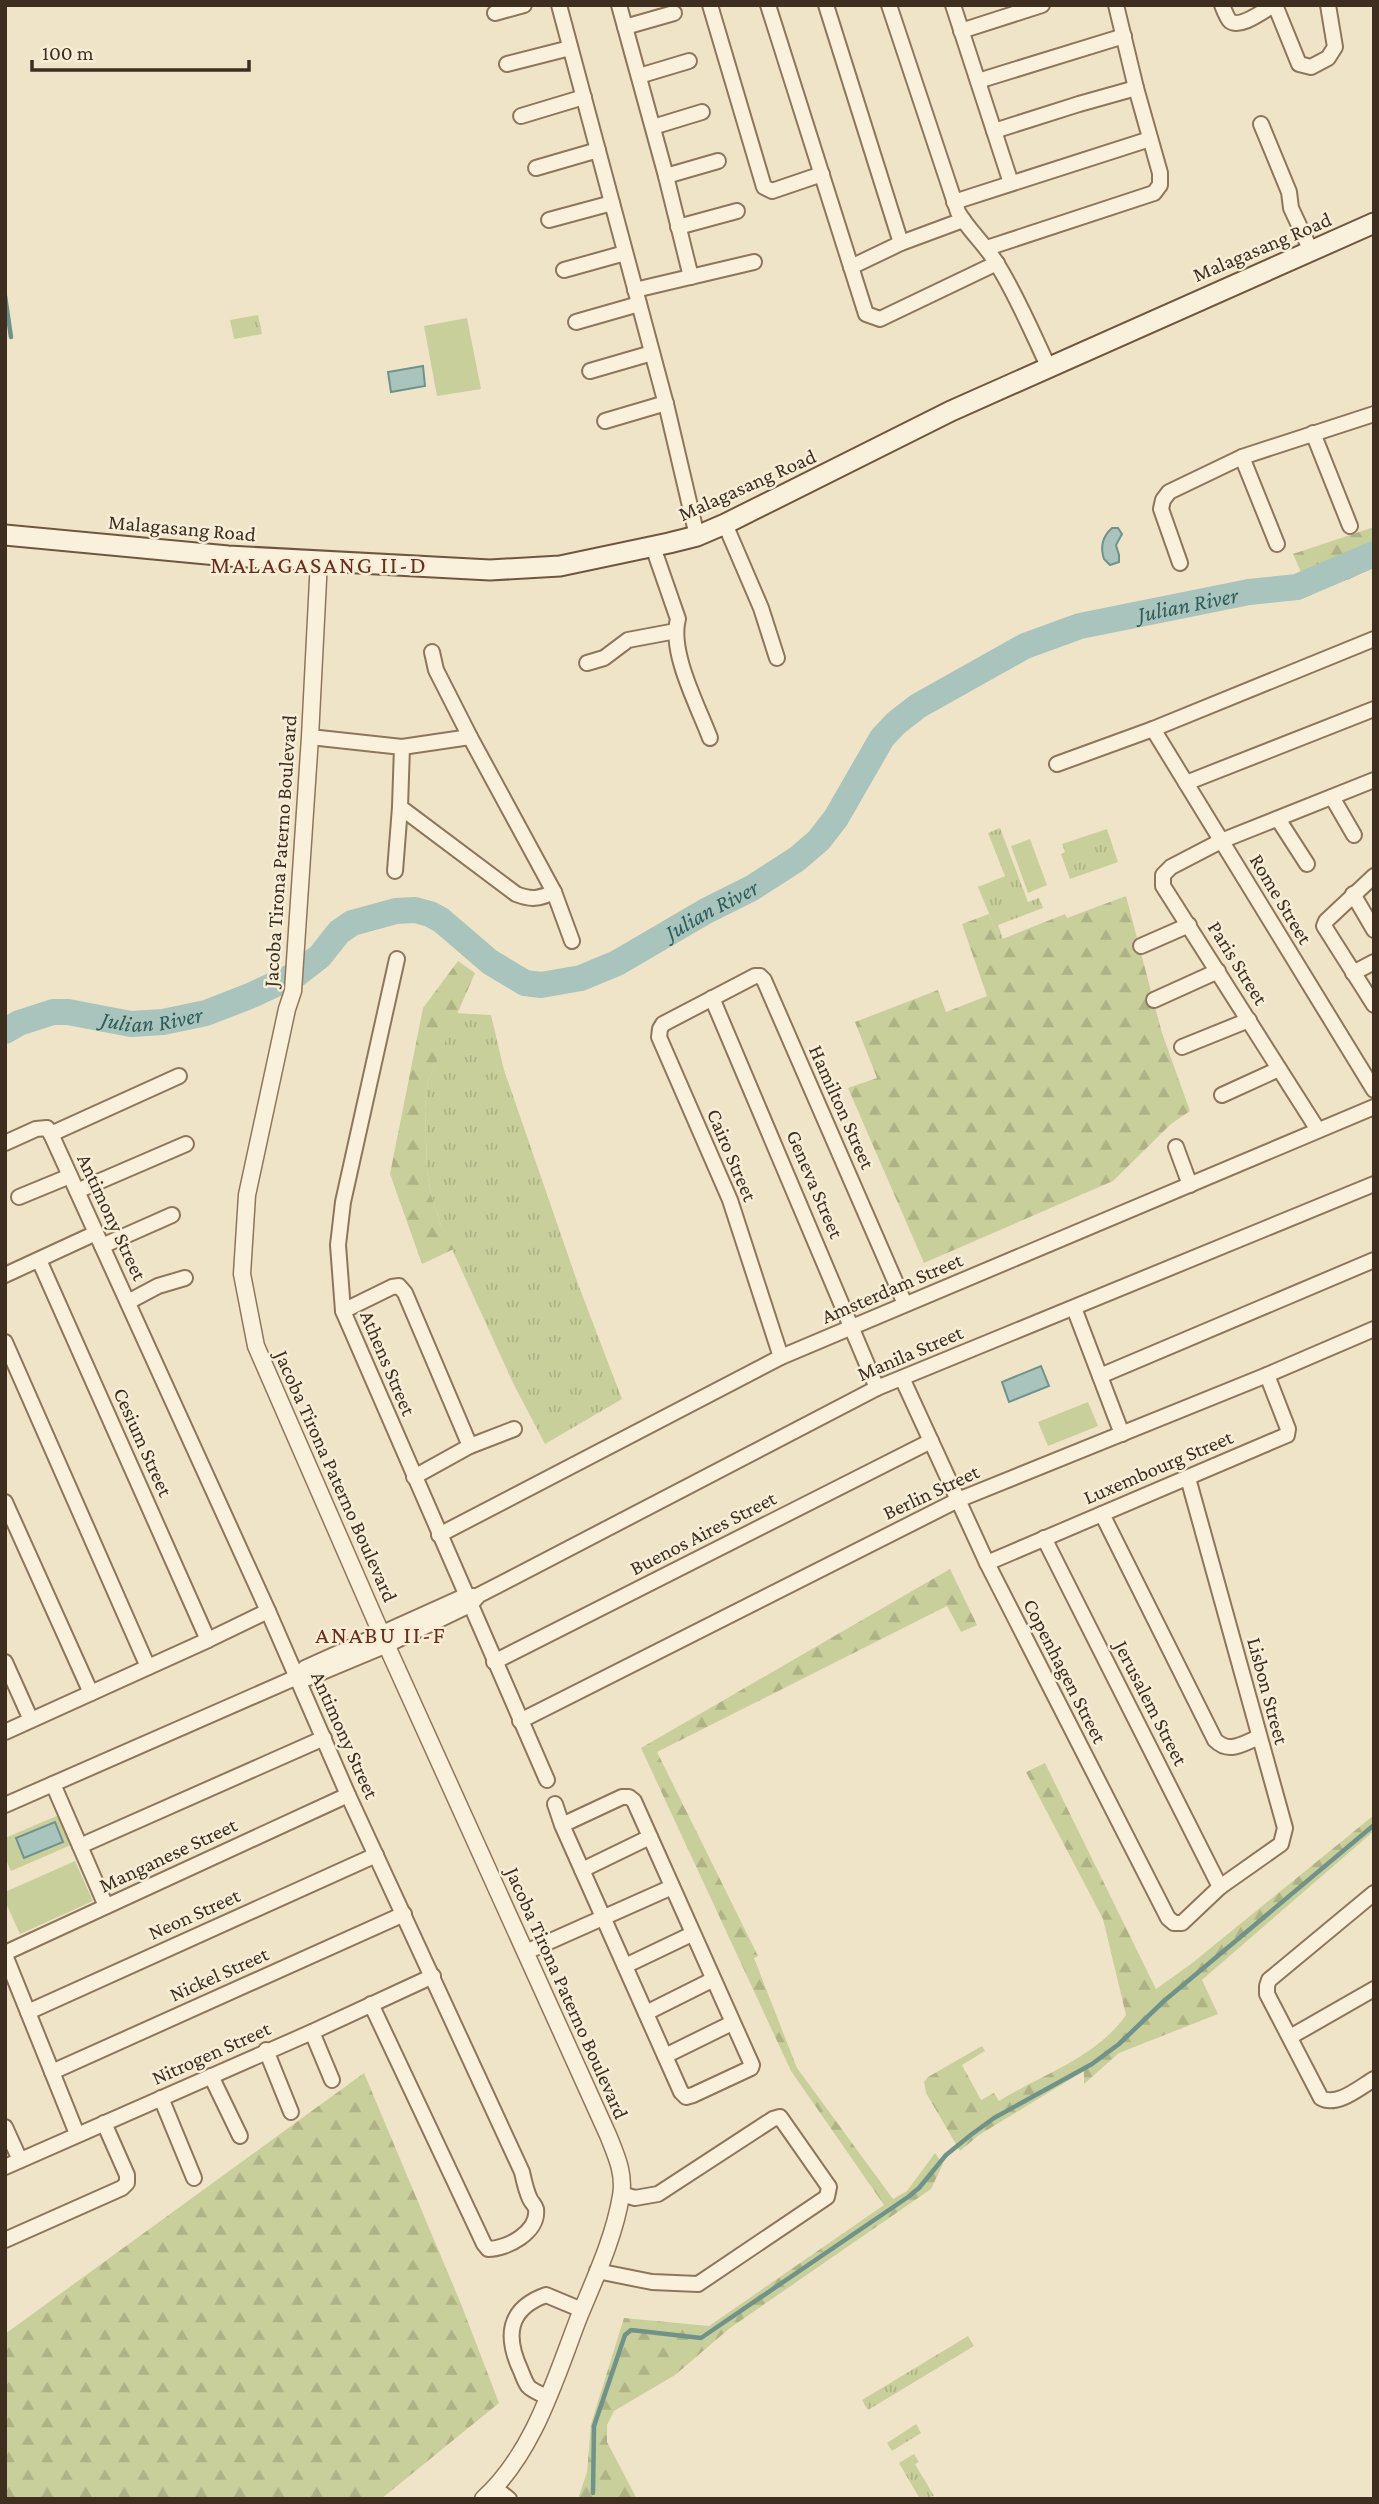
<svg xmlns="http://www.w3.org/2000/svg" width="1379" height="2504" viewBox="0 0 1379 2504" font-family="'Crimson Pro',serif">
<defs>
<pattern id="grass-tufts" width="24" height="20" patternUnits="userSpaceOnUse" patternTransform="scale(1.75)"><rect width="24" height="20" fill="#c9cf9b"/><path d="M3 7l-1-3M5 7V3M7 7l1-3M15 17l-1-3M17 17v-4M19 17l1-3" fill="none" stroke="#aeb285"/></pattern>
<pattern id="forest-firs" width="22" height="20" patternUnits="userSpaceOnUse" patternTransform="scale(1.75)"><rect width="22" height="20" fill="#c9cf9b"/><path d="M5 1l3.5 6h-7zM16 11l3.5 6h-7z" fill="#aeb285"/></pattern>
</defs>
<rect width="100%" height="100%" fill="#f0e4c8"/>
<!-- grass -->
<g fill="url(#grass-tufts)">
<path d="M258,315L262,334L234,339L230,320Z"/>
<path d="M1000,828L1028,902L1039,898L1043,908L998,925L1003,939L1000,940L978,887L1005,876L988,833Z"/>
<path d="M1107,829L1118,862L1070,879L1061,854L1065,852L1062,844Z"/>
<path d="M456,1013L491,1015L504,1070L578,1284L622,1399L545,1444L514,1385L441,1225L431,1195L427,1170L425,1109L428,1081Z"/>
<path d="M968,2336L974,2346L868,2410L862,2400Z"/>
<path d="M916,2424L921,2433L892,2451L887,2443Z"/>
<path d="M914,2454L919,2462L915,2464L934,2496L920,2499L899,2463Z"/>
</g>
<!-- forest -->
<g fill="url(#forest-firs)">
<path d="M1374,527V547L1304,579L1293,554Z"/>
<path d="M1126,896L1162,1033L1190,1111L1171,1124L1113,1181L924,1263L848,1088L877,1078L855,1022L938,990L946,1012L987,996L962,924L989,914L1000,940L1065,914L1067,918Z"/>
<path d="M458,961L475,973L428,1081L425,1109L427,1170L431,1195L441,1225L454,1249L422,1264L390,1174L423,1008Z"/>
<path d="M950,1569L977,1625L961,1632L947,1606L657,1752L758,1956L754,1958L797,2068L893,2199L907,2191L935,2153L943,2164L931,2189L730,2328L675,2375L614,2411L607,2425V2442L637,2499H578L587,2472L591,2424L624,2318L709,2326L884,2205L791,2071L641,1748Z"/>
<path d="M1045,1763L1156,1989L1191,1964L1374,1815V1831L1202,1980L1218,2014L1119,2053L1084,2084V2071L979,2135L960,2151L926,2093L924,2082L928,2077L982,2046L985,2051L962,2065L981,2100L994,2093L999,2101C1041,2075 1097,2057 1126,2015L1103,1919L1026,1772Z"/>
<path d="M364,2073L461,2304L499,2403L381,2499H5V2334Z"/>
</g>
<!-- garden -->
<g fill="#c9cf9b">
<path d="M467,318L481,389L437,396L424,326Z"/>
<path d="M1030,839L1047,885L1028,893L1011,846Z"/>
<path d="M1088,1402L1098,1426L1048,1446L1038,1422Z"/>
<path d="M59,1815L71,1845L11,1871L5,1858V1838Z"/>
<path d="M75,1861L93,1901L20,1934L5,1901V1892Z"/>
</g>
<!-- water -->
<g fill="#a9c4bc" stroke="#6f938a" stroke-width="2">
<path d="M423,366L425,386L391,392L388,372Z"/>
<path d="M1112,528H1118L1122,534L1116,545L1119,555V562L1110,565L1104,559C1100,547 1103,536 1112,528Z"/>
<path d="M1374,547V561L1363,571L1349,578L1296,593L1293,582Z"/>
<path d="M1041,1366L1049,1386L1009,1402L1002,1382Z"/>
<path d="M55,1822L63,1842L24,1858L16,1838Z"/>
</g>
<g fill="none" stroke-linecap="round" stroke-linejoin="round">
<!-- stream -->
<g stroke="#6f938a" stroke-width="4.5">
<path d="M5,296L11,337"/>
<path d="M593,2493L594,2426L625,2335L631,2330L701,2338L908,2197L919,2188L946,2155L972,2134L994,2118L1092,2064L1119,2044L1164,2001L1374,1825"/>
</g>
<!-- river -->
<path stroke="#a9c4bc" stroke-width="26" id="s1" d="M5,1031L19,1023L53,1012H68L131,1024L163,1022L206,1013L252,995L297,974L320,956L339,932L352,923L396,911L415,910L430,914L441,920L490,962L525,983L541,985L581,978L617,963L706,911L752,888L797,859L819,840L836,818L882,738L896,723L918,706L1025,646L1080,626L1249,592L1297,587L1374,554"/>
<defs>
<g id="minor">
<path d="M559,5L667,408L697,536"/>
<path d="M619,5L666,176L691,277"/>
<path d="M710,5L764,187L772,191L822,174"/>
<path d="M768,5L866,314L880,319L997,263"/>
<path d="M826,5L901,243"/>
<path d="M889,5L958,212C969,231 986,245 997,264C1017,296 1032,332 1048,366"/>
<path d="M953,5L1011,183"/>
<path d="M1222,5C1224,10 1227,18 1230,21C1241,29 1264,10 1274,5"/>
<path d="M1275,5L1299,64L1311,67L1328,58L1335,47L1328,5"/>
<path d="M495,13L524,5"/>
<path d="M625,27L674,13"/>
<path d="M961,31L1042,5"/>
<path d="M507,64L570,48"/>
<path d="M639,76L689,61"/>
<path d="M978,81L1124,36"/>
<path d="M521,116L584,97"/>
<path d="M1261,124L1289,192L1291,208L1311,251"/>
<path d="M653,127L702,112"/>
<path d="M994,131L1079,104L1136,88"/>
<path d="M536,168L598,150"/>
<path d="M666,176L718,161"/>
<path d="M954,202L1150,139"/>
<path d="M549,220L612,203"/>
<path d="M678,227L737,211"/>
<path d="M987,248L1154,193L1160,185V173L1136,88L1116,5"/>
<path d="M851,267L901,243L963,220"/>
<path d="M564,270L625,253"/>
<path d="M635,290L754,262"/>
<path d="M576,322L639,304"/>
<path d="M590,371L652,353"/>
<path d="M605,421L666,403"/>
<path d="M1313,433L1350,526"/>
<path d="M1242,457L1277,544"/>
<path d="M725,524L761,608L777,658"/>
<path d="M653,547L678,619C669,652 698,706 710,738"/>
<path d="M1180,563L1161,509L1163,500L1169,492L1242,457L1374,414"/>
<path d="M432,652L436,670L470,737L554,892L572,941"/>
<path d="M587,663L604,658L628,640L676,631"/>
<path d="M1153,729L1374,1090"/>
<path d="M310,737L402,747L400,807L516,894C531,900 539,899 554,892"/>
<path d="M402,747L470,737"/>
<path d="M1057,764L1153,729L1374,639"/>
<path d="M1186,783L1374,709"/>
<path d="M1332,797L1354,835"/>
<path d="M1278,819L1307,864"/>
<path d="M395,871L400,807"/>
<path d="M1374,876L1326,921L1324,926L1374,1005"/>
<path d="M1353,894L1374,930"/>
<path d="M1141,946L1189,925"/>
<path d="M397,959L343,1202L338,1245L343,1311L547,1780"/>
<path d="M1353,973L1374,962"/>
<path d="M712,998L877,1388"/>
<path d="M1154,1000L1218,971"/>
<path d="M1182,1047L1249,1020"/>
<path d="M1222,1095L1279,1069"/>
<path d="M1318,1130L1163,886V875L1171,867L1221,841L1374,780"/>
<path d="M51,1134L268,1611L348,1795L522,2172C524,2181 526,2191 530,2199C532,2203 535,2205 536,2209C539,2232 507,2249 488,2249L484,2244L371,2004"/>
<path d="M51,1134L179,1076"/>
<path d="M5,1143L36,1129L47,1128L51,1134"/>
<path d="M1176,1147L1190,1185"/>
<path d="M77,1191L186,1144"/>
<path d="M19,1197L70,1176"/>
<path d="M102,1246L172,1215"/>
<path d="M39,1260L208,1640"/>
<path d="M5,1275L96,1233"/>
<path d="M128,1302L158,1286L185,1278"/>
<path d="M1074,1308L1122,1434"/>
<path d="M343,1311L392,1287L399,1286L405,1293L470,1446L414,1477"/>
<path d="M5,1342L148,1667"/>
<path d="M781,1357L730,1200L659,1037L660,1029L663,1024L755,976H760L764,980L905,1304"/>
<path d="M1100,1376L1374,1260"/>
<path d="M902,1378L987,1563L1168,1918L1174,1923H1182L1220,1887L1281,1844L1285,1828L1188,1478"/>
<path d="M470,1446L514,1429"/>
<path d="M5,1502L91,1693"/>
<path d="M1102,1514L1215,1740C1229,1754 1242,1744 1259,1737"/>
<path d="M439,1535L781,1357L1374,1107"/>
<path d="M1044,1538L1220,1887"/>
<path d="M987,1563L1287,1435L1288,1429L1267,1375"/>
<path d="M5,1662L31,1720"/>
<path d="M494,1662L931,1441"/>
<path d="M297,1677L305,1668L465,1596H474"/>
<path d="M520,1721L958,1500L1267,1375L1374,1329"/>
<path d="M5,1732L208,1640L268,1611"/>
<path d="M53,1784L106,1906"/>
<path d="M555,1804L562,1825L681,2092L686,2097L693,2095L751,2068L752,2065L634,1801L629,1797H622L562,1825"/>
<path d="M5,1805L297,1677L308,1678L387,1645L470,1605L479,1595L514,1577L877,1388L1374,1184"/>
<path d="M80,1846L324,1738"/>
<path d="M582,1870L650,1837"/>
<path d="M1374,1893L1269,1980L1267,1986V1994L1321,2098C1337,2107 1359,2088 1374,2079"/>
<path d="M526,1952L672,1887"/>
<path d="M5,1953L348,1795"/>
<path d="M5,1955L77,2134"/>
<path d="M625,1966L692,1934"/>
<path d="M28,2012L376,1855"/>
<path d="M646,2013L712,1980"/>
<path d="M312,2032L332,2080"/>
<path d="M1290,2037L1374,1989"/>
<path d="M266,2050L291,2112"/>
<path d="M665,2056L732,2023"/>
<path d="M52,2072L404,1914"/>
<path d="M211,2076L240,2136"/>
<path d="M161,2098L194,2178"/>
<path d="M5,2127L20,2160"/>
<path d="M5,2167L312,2032L433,1976"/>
<path d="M5,2240L122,2188L127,2183V2175L104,2123"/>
<path d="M597,2271L652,2282L698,2284L827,2197L829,2187L780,2117L773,2119L658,2194L635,2198L621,2194"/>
<path d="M547,2397C542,2394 532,2391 528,2386C525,2382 523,2376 521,2371C505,2337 507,2309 546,2295L582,2310"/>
<path d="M495,2488L509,2499"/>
</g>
<path id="tertiary" d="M319,560L310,737L293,991L287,1009L247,1195L242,1274L256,1346L381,1633L608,2135C616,2155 625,2174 621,2196C614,2238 595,2278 579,2317C555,2379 534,2453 483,2499"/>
<path id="secondary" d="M5,535L228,556L490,570L560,566L669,543L697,536L725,524L951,411L1374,223"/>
</defs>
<!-- minor casing -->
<use href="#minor" stroke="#8d765c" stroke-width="18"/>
<!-- tertiary casing -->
<use href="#tertiary" stroke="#8d765c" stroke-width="19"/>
<!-- secondary casing -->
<use href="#secondary" stroke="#6f573f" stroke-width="23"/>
<!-- minor -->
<use href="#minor" stroke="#faf1dc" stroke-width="14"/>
<!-- tertiary -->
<use href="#tertiary" stroke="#faf1dc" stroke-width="16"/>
<!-- secondary -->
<use href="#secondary" stroke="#faf1dc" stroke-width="19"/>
</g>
<g text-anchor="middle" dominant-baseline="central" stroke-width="5" stroke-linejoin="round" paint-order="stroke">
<!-- street labels -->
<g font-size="21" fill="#3d2e20" stroke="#f7eed8">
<text transform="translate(1262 247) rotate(-23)">Malagasang Road</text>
<text transform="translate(747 485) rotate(-24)">Malagasang Road</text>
<text transform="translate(182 528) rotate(5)">Malagasang Road</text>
<text transform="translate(280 851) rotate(-86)">Jacoba Tirona Paterno Boulevard</text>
<text transform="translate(1281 899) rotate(59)">Rome Street</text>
<text transform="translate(1238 963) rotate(58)">Paris Street</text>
<text transform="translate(842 1107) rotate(66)">Hamilton Street</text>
<text transform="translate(732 1155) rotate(67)">Cairo Street</text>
<text transform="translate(815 1184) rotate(67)">Geneva Street</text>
<text transform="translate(112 1217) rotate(65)">Antimony Street</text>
<text transform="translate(892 1288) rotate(-23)">Amsterdam Street</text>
<text transform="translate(910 1353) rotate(-23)">Manila Street</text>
<text transform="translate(388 1363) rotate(67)">Athens Street</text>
<text transform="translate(143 1442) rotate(66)">Cesium Street</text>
<text transform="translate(1158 1467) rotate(-23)">Luxembourg Street</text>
<text transform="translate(336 1476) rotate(66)">Jacoba Tirona Paterno Boulevard</text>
<text transform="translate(931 1492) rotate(-25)">Berlin Street</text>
<text transform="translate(703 1533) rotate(-27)">Buenos Aires Street</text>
<text transform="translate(1065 1671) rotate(63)">Copenhagen Street</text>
<text transform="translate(1268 1691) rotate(75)">Lisbon Street</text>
<text transform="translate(1151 1703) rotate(63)">Jerusalem Street</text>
<text transform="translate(345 1735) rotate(66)">Antimony Street</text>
<text transform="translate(168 1855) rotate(-25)">Manganese Street</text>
<text transform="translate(194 1914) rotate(-24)">Neon Street</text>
<text transform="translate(219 1974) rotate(-24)">Nickel Street</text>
<text transform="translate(567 1993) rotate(66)">Jacoba Tirona Paterno Boulevard</text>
<text transform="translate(211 2053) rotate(-24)">Nitrogen Street</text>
</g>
<!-- water labels -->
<g font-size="23" font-style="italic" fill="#2f5d5a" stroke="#f7eed8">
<text stroke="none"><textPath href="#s1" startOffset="1372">Julian River</textPath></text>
<text stroke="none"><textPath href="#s1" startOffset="784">Julian River</textPath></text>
<text stroke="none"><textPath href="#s1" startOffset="152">Julian River</textPath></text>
</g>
<!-- quarter labels -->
<g font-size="24" letter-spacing="2" fill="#6b2e1e" stroke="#f7eed8">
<text x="319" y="564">MALAGASANG II-D</text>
<text x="381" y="1634">ANABU II-F</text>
</g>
</g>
<!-- border -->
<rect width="1379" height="2504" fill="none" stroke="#3d2e20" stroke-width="14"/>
<!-- scale -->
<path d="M32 60v10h217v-10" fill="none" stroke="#3d2e20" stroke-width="3.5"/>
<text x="42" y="60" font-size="21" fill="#3d2e20" stroke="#f7eed8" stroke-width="5" paint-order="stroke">100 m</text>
</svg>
